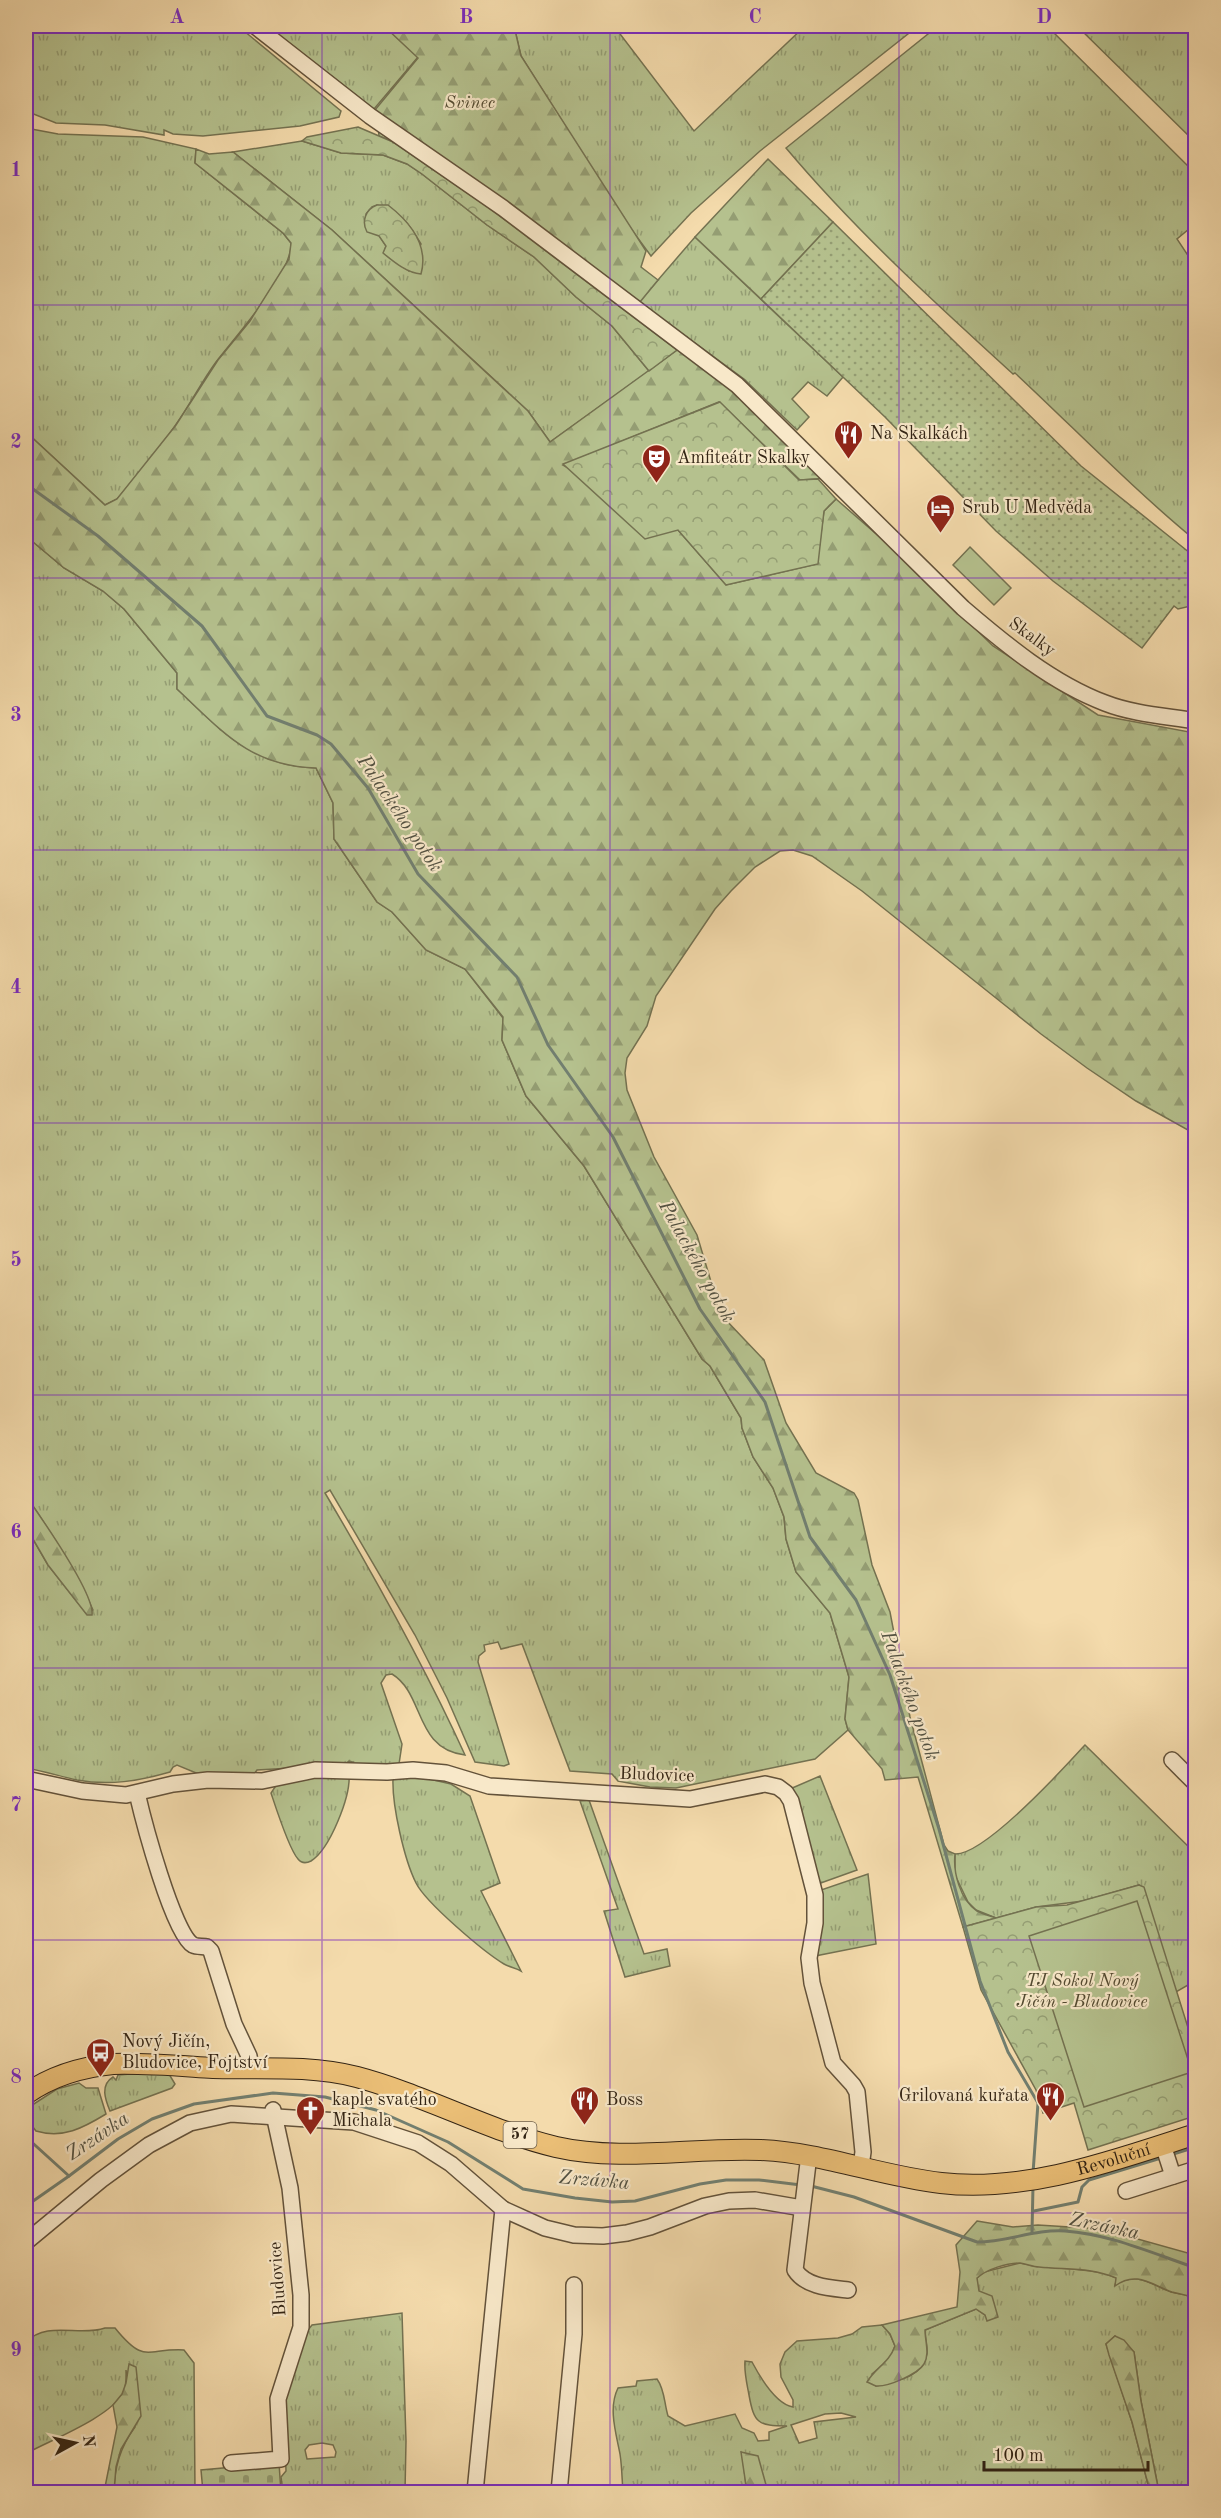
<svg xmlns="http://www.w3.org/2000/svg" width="1221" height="2518" viewBox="0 0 1221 2518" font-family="'Old Standard TT',serif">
<defs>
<pattern id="grass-tufts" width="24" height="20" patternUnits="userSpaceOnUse" patternTransform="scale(1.5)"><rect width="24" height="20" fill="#b5c18e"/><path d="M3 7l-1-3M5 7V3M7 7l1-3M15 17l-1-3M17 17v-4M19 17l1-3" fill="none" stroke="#949d73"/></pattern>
<pattern id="forest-firs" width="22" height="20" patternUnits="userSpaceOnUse" patternTransform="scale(1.5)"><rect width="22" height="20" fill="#b5c18e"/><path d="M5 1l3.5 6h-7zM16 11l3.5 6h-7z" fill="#949d73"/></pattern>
<pattern id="cemetery-stones" width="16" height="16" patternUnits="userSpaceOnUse" patternTransform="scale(1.5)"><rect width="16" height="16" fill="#b5c18e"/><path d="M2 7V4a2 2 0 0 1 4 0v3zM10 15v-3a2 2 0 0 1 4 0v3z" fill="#949d73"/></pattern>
<pattern id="park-crowns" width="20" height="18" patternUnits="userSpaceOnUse" patternTransform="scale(1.5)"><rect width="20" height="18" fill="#b5c18e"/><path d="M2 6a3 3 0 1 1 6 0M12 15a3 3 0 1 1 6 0" fill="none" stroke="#949d73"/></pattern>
<pattern id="garden-dots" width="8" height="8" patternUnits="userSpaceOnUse" patternTransform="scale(1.5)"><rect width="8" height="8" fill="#b5c18e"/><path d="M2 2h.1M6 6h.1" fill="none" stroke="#949d73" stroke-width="1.8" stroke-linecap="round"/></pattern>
</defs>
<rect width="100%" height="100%" fill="#f4dbac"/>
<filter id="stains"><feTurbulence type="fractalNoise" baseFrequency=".00333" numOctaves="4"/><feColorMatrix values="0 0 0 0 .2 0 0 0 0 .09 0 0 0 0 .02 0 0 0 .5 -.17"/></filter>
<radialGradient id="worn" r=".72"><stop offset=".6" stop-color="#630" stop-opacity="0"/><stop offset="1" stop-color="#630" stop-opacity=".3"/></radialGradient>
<!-- grass -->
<g fill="url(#grass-tufts)" stroke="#747251" stroke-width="1.5" fill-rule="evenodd">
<path d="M26,26H238L341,111L339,117L300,126L203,136L173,134L164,130V135L105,125L56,123L26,111Z"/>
<path d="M288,26H384L418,57L374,109L278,34Z"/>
<path d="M514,26H614L694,131L805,26H918L760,151L691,213L651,256L623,218L521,56Z"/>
<path d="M938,26H1047L1195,173V224L1177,239L1195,266V540C1132,488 1075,429 1015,373L1013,374C934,302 855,230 786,148Z"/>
<path d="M1077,26H1195V142Z"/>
<path d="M26,128L58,134L143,137L196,149L195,163L283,233L291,243C293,273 235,337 216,362C202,381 191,403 177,423C159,450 138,474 117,499L105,505L26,432Z"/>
<path d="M302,141L341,153L383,155L407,164L422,174L487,225L534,257L576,297L612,326L649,371L550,442L528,411L332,230L233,152ZM377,205C402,213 408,222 421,244L409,271L384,253L386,246L366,214L372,207Z"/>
<path d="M695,237L843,377L827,396L808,382L792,399L809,417L797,430L744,379L639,302Z"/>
<path d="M26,536L64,568L103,591L124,609L177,673V689C221,730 251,766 316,768L333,803L334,839L377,902L392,912L426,950L465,969L503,1018L502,1040L526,1096L584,1166L702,1359L710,1366L741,1418L742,1428L753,1457L773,1488L784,1517L786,1539L796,1572L830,1613L849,1677L845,1719L848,1730L815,1759L676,1788L650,1787L618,1781L612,1774L570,1771L522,1644L501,1649L498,1642L484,1645L485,1651L479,1656L478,1662L509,1764L504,1766L475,1762L447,1698L415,1635L330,1490L325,1493C376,1579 424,1665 465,1755C414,1749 425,1694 392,1674L386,1675L381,1683L402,1744L399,1764L352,1766L353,1762L349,1761L344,1765L257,1770L254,1774L201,1775L177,1765L173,1767L170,1772C139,1781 109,1786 77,1780C59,1776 43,1771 26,1768V1527L48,1565L87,1614L93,1610C75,1569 51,1532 26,1496Z"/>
<path d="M1085,1745L1195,1853V1981L1176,1992L1139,1885L1083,1901L1036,1907L996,1918L976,1910L968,1902L955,1875V1854C985,1855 1063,1769 1085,1745Z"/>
<path d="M349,1774C351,1796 330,1849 311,1861C307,1863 302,1864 298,1859C289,1849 276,1808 271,1793L277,1784L304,1777Z"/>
<path d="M820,1776L857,1870L818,1884L790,1789Z"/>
<path d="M399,1777L425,1778L451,1784L470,1796L500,1883L481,1891L521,1971C516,1968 509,1967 504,1964C484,1952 426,1903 416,1883C404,1859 392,1805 393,1779Z"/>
<path d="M589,1800L644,1954L667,1949L670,1966L625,1977L604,1911L618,1909L580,1801Z"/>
<path d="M868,1874L876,1944L815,1956L821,1890Z"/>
<path d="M143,2073L169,2074L175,2084L172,2088L110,2111C105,2099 100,2085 113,2077L116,2080L118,2075Z"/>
<path d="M79,2083L86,2088H98L106,2114C83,2128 63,2139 36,2131L26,2118V2109L57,2089Z"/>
<path d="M1020,2263C1052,2271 1085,2265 1117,2278L1115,2285C1138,2271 1149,2284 1171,2292C1179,2294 1188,2295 1195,2298V2492H1159L1141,2401L1134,2352L1115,2336L1106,2344L1132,2422L1150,2492H766H768L742,2453L747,2492H623C622,2480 622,2467 620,2454C616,2433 608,2408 618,2388L636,2386L637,2381L657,2379C665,2390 664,2403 668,2416L685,2426L735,2414L742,2428L754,2433L758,2441L769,2440V2432L787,2426C758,2426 754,2423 749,2395C747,2384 744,2373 745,2361L752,2362C760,2377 776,2404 793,2407V2400L781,2377L780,2364L785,2352L797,2341L838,2338L852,2334L862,2327L882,2325L890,2334L895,2346L890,2359L872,2374L876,2386C895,2381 923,2378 927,2354C928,2347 925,2338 925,2330L976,2309L985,2315L977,2286V2278L984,2272ZM841,2413L856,2417L814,2422L817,2438L799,2443L791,2425L825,2414Z"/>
<path d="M402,2313L406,2441L405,2492H283L281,2477L286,2471L284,2409L289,2384L308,2330L312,2325ZM322,2443L333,2445L336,2452L335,2457L307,2459L305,2450L309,2445Z"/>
<path d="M105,2328H115C145,2365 146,2348 184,2350L194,2363L195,2492H114C114,2467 120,2447 135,2427L126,2370C126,2378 127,2385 123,2393C110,2417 53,2439 27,2453L26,2447V2342C48,2320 79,2337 105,2328Z"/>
</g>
<!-- forest -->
<g fill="url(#forest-firs)" stroke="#747251" stroke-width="1.5">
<path d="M384,26H514L521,56L646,251L641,267L658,280L640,302L737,385L829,478L800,480L719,402L563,465L678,530L726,585L817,564L824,511L836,499L890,546L993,646L1098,715L1195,733V1134L1136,1101L1087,1068L1041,1034L862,891L812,856L793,850L780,851L755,867L731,891L715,909L656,996L647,1026L627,1058L625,1073L627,1090L654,1157L697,1235L718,1305L725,1319L764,1360L786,1423L816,1473L854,1493L858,1500L872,1565L890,1612L910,1717L944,1845L948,1851L955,1854C953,1872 960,1900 977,1911C983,1914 990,1916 996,1918L963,1927L918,1777L885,1780L882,1769L848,1730L845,1719L849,1677L830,1613L796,1572L786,1539L784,1517L773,1488L753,1457L742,1428L741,1418L710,1366L702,1359L584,1166L526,1096L502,1040L503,1017L465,969L426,950L392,912L377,902L334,839L333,803L316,768C250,766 223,732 177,689V673L124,609L103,591L64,568L26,536V432L105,505L117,499L176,425L218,360L250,321L289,259L291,243L283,233L195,163L196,149L209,154L233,152L332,230L528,411L550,442L677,350L489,207L393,142L379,136L378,126L370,116L418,58Z"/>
<path d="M768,159L833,222L761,299L695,237Z"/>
<path d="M26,1496C40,1516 95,1594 92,1615H87L48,1565L26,1527Z"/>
<path d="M977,2221L1013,2227L1038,2225L1102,2229L1195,2255V2298C1188,2295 1180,2294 1172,2292C1152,2285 1136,2270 1115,2286L1116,2278C1091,2267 1066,2270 1039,2267C1033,2267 1027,2264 1020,2263C1007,2263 987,2269 977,2278L979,2291L992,2296L998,2317L987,2321L985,2315L976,2309L925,2330C925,2341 930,2354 924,2364C918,2374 888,2387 876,2386C873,2385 870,2383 867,2382C876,2367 889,2363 895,2346L890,2334L882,2325L957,2307L960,2272L956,2245Z"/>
<path d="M1115,2336L1124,2340L1134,2352L1141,2401L1159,2492H1150L1132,2422L1109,2355L1106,2344Z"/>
<path d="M129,2364L136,2367L141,2416L121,2449L116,2467L114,2492H104L117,2427L113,2405L122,2394L126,2383Z"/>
<path d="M741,2452L758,2456L768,2492H747Z"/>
</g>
<!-- cemetery -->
<path fill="url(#cemetery-stones)" stroke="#747251" stroke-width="1.5" d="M279,2463L281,2492H203L201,2470Z"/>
<!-- park -->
<g fill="url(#park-crowns)" stroke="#747251" stroke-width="1.5">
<path d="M358,127L393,142L489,208L677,350L649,371L612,326L576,297L534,257L487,225L422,174L407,164L383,155L341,153L302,141L307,137Z"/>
<path d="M377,205H388C410,222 429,245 421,274C407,273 394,262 383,253L386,246L379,236L367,232C361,221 366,209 377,205Z"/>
<path d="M720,402L799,480L818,479L836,499L824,511L818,564L726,585L678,530L645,539L563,464Z"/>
<path d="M1139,1885L1144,1887L1195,2050V2116L1088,2150L1074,2103L1043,2113L1036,2090L981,1990L963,1927L1036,1907L1067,1905Z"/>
</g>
<!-- garden -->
<path fill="url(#garden-dots)" stroke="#747251" stroke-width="1.5" d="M833,222L1081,466L1195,557V605L1178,609L1174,606L1142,648L1053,581L996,531L885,417L761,299Z"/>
<!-- pitch -->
<g fill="#b5c18e" stroke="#747251" stroke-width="1.5">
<path d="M970,547L1011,588L994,605L953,565Z"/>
<path d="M1137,1901L1192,2072L1084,2107L1029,1936Z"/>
</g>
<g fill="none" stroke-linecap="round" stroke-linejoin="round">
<!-- stream -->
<g stroke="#727f70" stroke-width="3">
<path d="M26,484L98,536L202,626L267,716L317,735L331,744L368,788L418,874L517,977L548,1045L613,1137L700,1309L765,1402L810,1537L856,1600L890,1675L939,1829L980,1981L1008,2052L1038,2103L1033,2173"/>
<path d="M26,2137L69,2176"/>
<path d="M1170,2155L1196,2147"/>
<path d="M811,2186L854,2197L977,2242C1007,2242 1035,2229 1065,2231C1110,2234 1154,2254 1196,2268"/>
<path d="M26,2206L69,2176L118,2139L152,2119L194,2104L273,2093L325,2097L376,2110L448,2142L523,2189L575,2198L612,2202L635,2201L700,2184L726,2180H759L801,2185"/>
<path d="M1034,2211L1078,2202L1082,2187L1089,2180L1161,2158"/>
<path d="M1032,2233L1033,2186"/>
</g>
<defs>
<g id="minor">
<path d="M255,26L370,116L503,208L737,385L963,608C1005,644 1052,683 1105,703C1133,714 1166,716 1196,721"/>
<path d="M1172,1760L1196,1784"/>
<path d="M26,1779L82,1791L126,1795L173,1784L208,1780L262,1781L315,1770L387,1772L413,1770L446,1773L489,1786L690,1799L765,1784L778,1787L786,1793L791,1801L815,1895V1923L809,1958L812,1983L833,2063L853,2085L857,2092L863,2152L861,2166"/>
<path d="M137,1793C143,1819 173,1934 193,1945C197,1947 203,1946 207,1947L211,1951L234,2024L249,2056L251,2068"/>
<path d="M1163,2145L1173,2176"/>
<path d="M809,2155L795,2270C806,2287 830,2288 848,2290"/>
<path d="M1126,2191L1196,2169"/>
<path d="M26,2242L101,2180L149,2145L190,2123L231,2114L354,2122L418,2143L451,2164L503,2209L545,2228L574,2235L603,2236L627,2233L650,2227L705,2206L729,2201L755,2200L802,2208"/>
<path d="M231,2463L281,2459L278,2399L301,2327V2295L290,2188L273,2110"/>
<path d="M475,2492L503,2209"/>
<path d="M559,2492L574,2334V2285"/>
</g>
<g id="major">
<path id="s1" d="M26,2094C53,2075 81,2067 113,2064C147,2063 180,2066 213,2068C261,2069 310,2065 357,2077C425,2095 489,2131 556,2147C621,2162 695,2147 761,2150C823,2153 880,2176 941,2183C1027,2193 1115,2160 1196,2134"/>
</g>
</defs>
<!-- minor casing -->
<use href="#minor" stroke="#63523a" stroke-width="18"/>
<!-- major casing -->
<use href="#major" stroke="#332414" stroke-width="22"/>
<!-- minor -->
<use href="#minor" stroke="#f8e8c9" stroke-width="15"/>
<!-- major -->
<use href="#major" stroke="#eabe76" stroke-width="20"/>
</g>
<!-- grid -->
<path fill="none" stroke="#7b2cbf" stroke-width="1.5" stroke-opacity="0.55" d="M322,26V2492M610,26V2492M899,26V2492M26,305H1196M26,578H1196M26,850H1196M26,1123H1196M26,1395H1196M26,1668H1196M26,1940H1196M26,2213H1196"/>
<!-- icons -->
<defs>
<symbol id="restaurant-pin" viewBox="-11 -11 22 30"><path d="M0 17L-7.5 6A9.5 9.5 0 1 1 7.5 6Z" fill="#8f2418" stroke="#f8e8c9"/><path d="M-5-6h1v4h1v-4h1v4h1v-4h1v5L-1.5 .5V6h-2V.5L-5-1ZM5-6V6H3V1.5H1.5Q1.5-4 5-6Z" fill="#fff"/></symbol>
<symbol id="theatre-pin" viewBox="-11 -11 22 30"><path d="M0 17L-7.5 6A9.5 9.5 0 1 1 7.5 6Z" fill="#8f2418" stroke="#f8e8c9"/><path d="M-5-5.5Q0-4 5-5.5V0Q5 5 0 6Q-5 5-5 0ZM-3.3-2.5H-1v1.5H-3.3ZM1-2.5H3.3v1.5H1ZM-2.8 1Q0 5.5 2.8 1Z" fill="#fff"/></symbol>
<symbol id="hotel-pin" viewBox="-11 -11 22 30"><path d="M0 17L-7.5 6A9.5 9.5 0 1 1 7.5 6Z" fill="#8f2418" stroke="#f8e8c9"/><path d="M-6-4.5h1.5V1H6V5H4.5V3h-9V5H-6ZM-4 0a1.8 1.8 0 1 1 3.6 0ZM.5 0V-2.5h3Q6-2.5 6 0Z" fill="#fff"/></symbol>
<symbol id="bus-pin" viewBox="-11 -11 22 30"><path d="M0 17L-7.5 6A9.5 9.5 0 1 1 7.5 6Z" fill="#8f2418" stroke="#f8e8c9"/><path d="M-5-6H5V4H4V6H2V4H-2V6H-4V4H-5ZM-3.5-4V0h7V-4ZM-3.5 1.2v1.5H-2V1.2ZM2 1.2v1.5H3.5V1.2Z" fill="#fff"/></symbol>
<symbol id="church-pin" viewBox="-11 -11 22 30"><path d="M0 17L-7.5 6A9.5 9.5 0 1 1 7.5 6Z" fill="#8f2418" stroke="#f8e8c9"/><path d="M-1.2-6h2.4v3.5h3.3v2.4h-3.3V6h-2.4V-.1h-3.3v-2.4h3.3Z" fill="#fff"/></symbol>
</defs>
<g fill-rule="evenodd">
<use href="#restaurant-pin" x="832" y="418" width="33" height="45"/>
<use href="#theatre-pin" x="640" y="442" width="33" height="45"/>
<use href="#hotel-pin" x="924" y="492" width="33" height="45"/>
<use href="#bus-pin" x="84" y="2036" width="33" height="45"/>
<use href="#restaurant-pin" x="1034" y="2080" width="33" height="45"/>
<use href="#restaurant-pin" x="568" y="2084" width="33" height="45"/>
<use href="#church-pin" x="294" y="2094" width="33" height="45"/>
</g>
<g text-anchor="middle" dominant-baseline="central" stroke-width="4.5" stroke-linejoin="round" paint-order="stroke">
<!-- shield labels -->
<rect fill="#f8e8c9" stroke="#6e5f4a" stroke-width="1.5" x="503.5" y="2122" width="33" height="26" rx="4.5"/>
<g font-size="16" font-weight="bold" fill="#332414">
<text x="520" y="2135">57</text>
</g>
<!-- park labels -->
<g font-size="18" font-style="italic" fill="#544b32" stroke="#f8e8c9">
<text x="470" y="103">Svinec</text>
<text x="1082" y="1981">TJ Sokol Nový<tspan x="1082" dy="21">Jičín - Bludovice</tspan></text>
</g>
<!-- poi labels -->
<g font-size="18" fill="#332414" stroke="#f8e8c9" text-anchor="start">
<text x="870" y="434">Na Skalkách</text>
<text x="677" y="458">Amfiteátr Skalky</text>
<text x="962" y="508">Srub U Medvěda</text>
<text x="122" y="2042">Nový Jičín,<tspan x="122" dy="21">Bludovice, Fojtství</tspan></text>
<text x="1029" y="2096" text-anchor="end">Grilovaná kuřata</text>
<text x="332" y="2100">kaple svatého<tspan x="332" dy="21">Michala</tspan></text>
<text x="606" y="2100">Boss</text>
</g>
<!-- street labels -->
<g font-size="18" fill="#332414" stroke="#f8e8c9">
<text transform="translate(1032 637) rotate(36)">Skalky</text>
<text transform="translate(657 1775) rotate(2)">Bludovice</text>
<text stroke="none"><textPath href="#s1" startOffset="1113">Revoluční</textPath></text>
<text transform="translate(278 2279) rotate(-94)">Bludovice</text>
</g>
<!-- water labels -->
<g font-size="20" font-style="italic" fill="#525142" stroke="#f8e8c9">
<text transform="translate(399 814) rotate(56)">Palackého potok</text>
<text transform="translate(696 1262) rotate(61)">Palackého potok</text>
<text transform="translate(909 1696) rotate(70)">Palackého potok</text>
<text transform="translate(98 2137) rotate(-34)">Zrzávka</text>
<text transform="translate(594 2181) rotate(5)">Zrzávka</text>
<text transform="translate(1104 2227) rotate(12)">Zrzávka</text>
</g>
</g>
<!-- margin -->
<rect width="1221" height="2518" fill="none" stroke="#f4dbac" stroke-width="66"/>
<!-- north arrow -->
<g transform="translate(75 2443) rotate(82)" stroke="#f8e8c9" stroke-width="4.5" paint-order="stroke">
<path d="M0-4.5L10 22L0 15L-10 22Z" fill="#332414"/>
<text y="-9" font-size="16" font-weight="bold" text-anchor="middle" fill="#332414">N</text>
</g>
<!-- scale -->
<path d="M984 2461v9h164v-9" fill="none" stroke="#332414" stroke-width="3"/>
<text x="993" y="2461" font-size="18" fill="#332414" stroke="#f8e8c9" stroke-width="4.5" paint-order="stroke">100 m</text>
<rect x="33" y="33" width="1155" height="2452" fill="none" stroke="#7b2cbf" stroke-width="2"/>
<g font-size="20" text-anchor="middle" font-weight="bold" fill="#7b2cbf">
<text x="177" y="23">A</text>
<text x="466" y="23">B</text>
<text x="755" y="23">C</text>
<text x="1044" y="23">D</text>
<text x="16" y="176">1</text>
<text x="16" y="448">2</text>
<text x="16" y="721">3</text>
<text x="16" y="993">4</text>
<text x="16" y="1266">5</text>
<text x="16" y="1538">6</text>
<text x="16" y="1811">7</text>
<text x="16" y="2083">8</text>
<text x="16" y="2356">9</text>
</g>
<rect width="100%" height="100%" filter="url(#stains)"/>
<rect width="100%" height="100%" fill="url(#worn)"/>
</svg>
